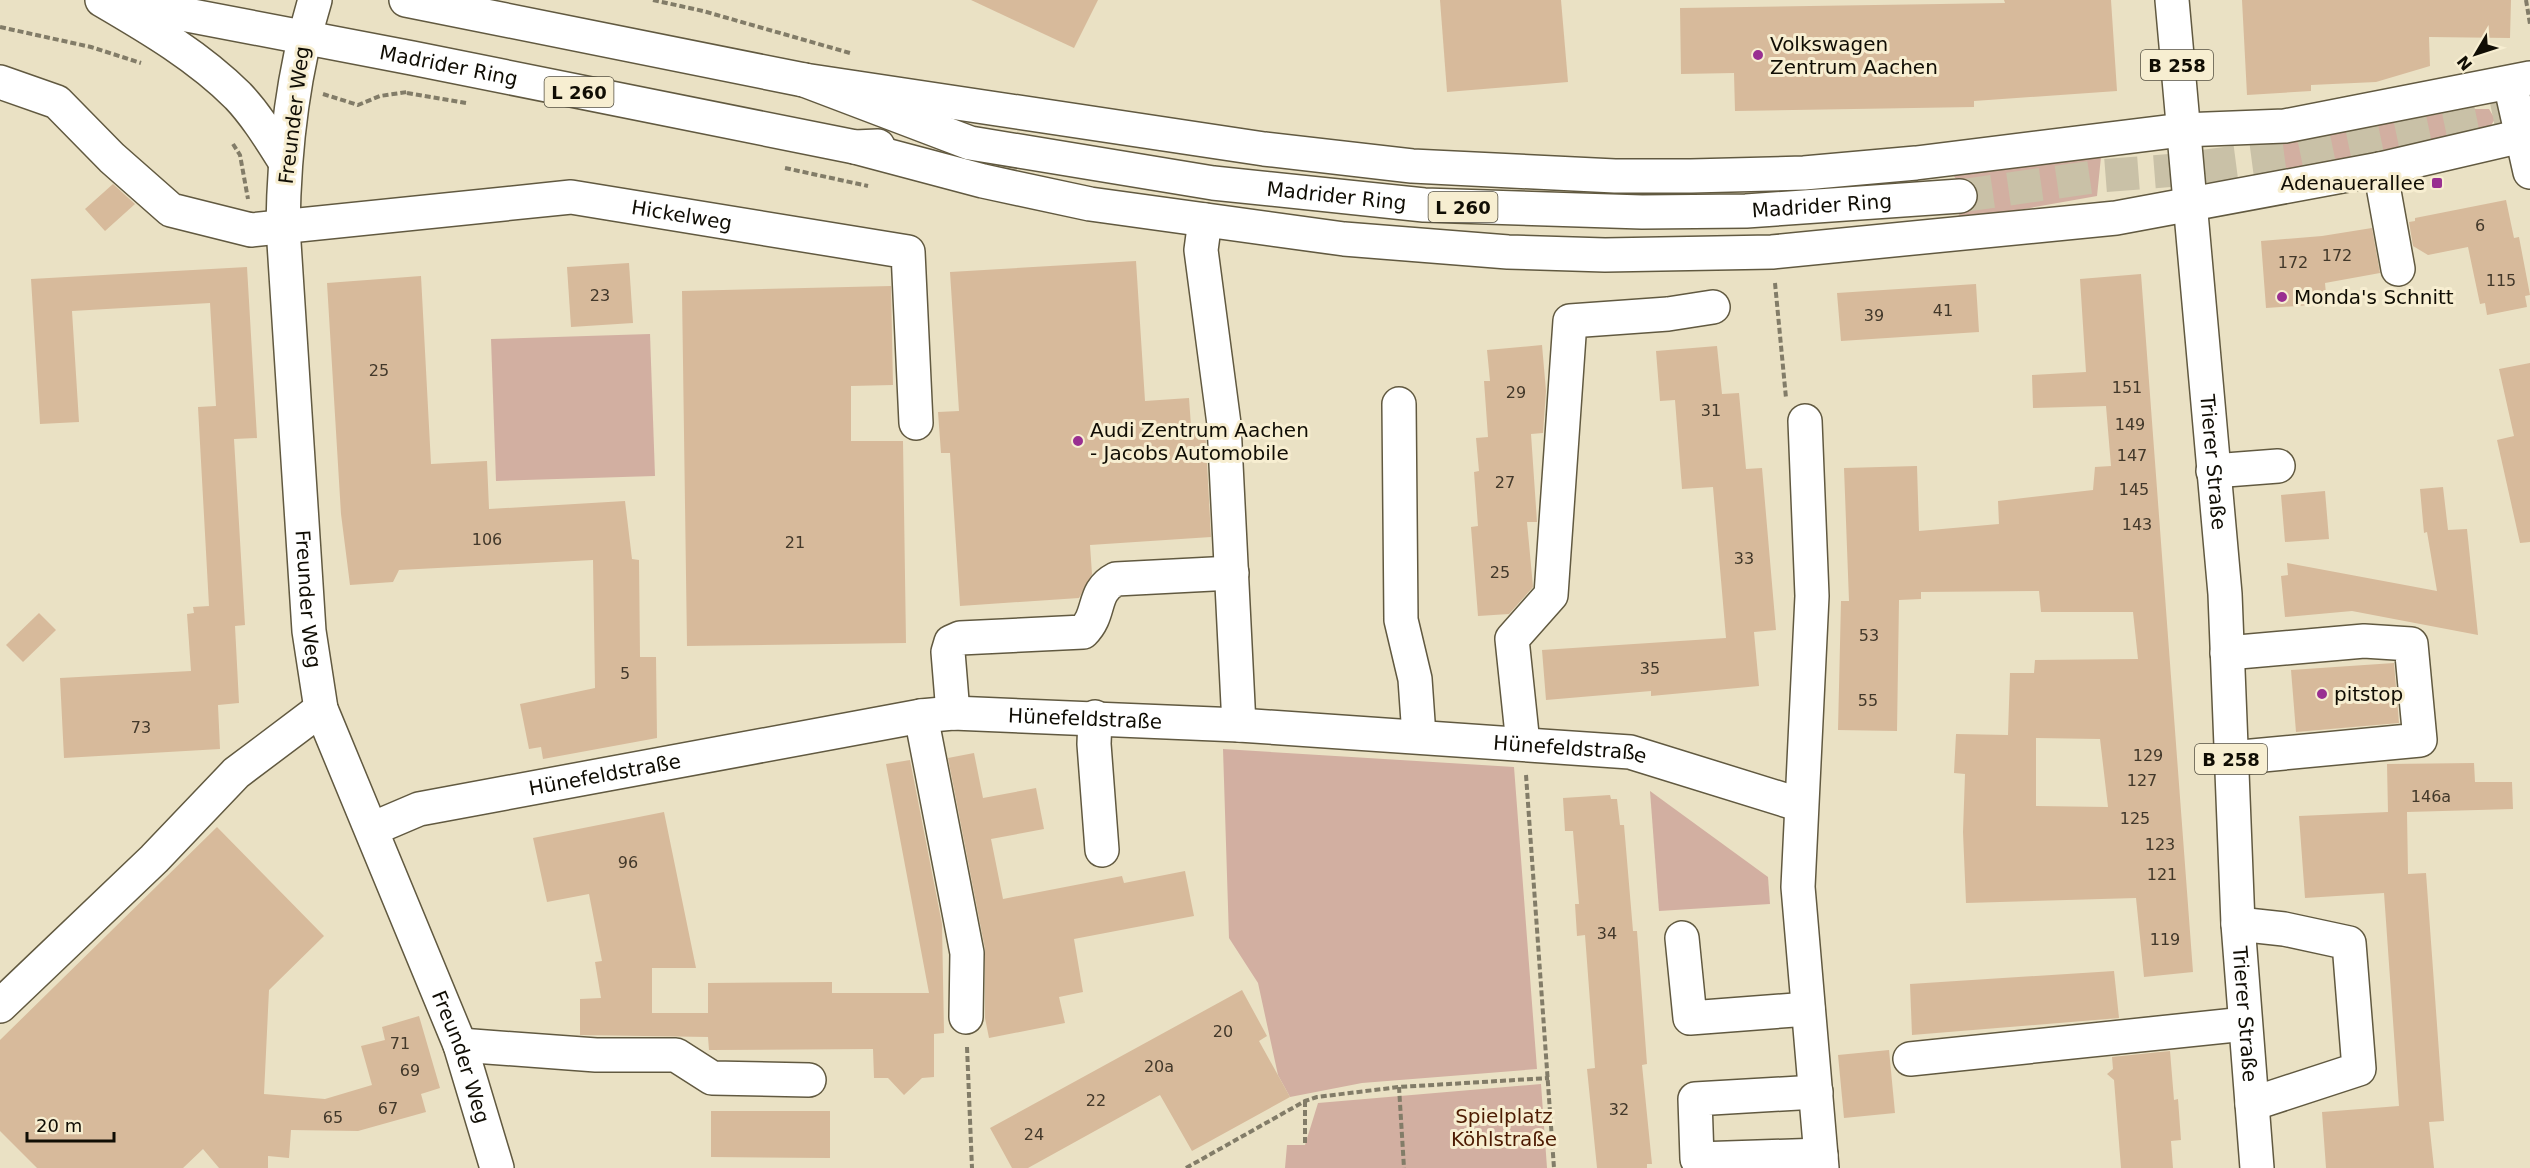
<svg xmlns="http://www.w3.org/2000/svg" width="2530" height="1168" viewBox="0 0 2530 1168" font-family="'DejaVu Sans',sans-serif">
<rect width="100%" height="100%" fill="#eae1c4"/>
<!-- green -->
<g fill="#d2afa1">
<path d="M2467,109H2489L2495,119L2490,127L2276,173L2271,144Z"/>
<path d="M2101,157L2097,196L1956,221C1966,202 1966,189 1952,174Z"/>
<path d="M650,334L655,476L496,481L491,339Z"/>
<path d="M1223,749L1514,767L1537,1069L1362,1083L1290,1097L1278,1075L1258,983L1229,938Z"/>
<path d="M1650,791L1768,877L1770,904L1659,911Z"/>
<path d="M1541,1084L1547,1168H1285L1287,1145H1305L1318,1103Z"/>
</g>
<!-- building -->
<g fill="#d7ba9b" fill-rule="evenodd">
<path d="M971,0H1098L1074,48Z"/>
<path d="M1440,0H1561L1568,82L1447,92Z"/>
<path d="M2004,0H2111L2117,91L1974,101V107L1735,111L1734,73L1681,74L1680,8L2005,3Z"/>
<path d="M2242,0H2511L2510,38L2429,37L2430,66L2376,82L2311,85V91L2247,95Z"/>
<path d="M113,184L135,204L105,231L85,209Z"/>
<path d="M2506,200L2514,238L2519,237L2530,295L2525,296L2527,307L2487,315L2485,303L2480,304L2468,247L2428,255L2413,246L2409,222L2415,221V218Z"/>
<path d="M2372,228L2380,273L2325,283L2327,304L2266,308L2261,241L2322,236Z"/>
<path d="M1136,261L1145,401L1189,398L1191,426H1205L1211,537L1090,545L1092,574L1079,598L960,606L950,453H941L938,412L959,411L950,272Z"/>
<path d="M629,263L633,323L571,327L567,267Z"/>
<path d="M247,267L257,438L234,439L245,625L235,626L239,703L218,705L220,749L64,758L60,678L191,671L187,614L194,613L193,607L209,606L198,407L216,406L210,303L72,311L79,422L40,424L31,279Z"/>
<path d="M2141,274L2193,972L2144,977L2136,898L1966,903L1963,832L1965,774L1954,773L1956,734L2008,735L2010,673H2034L2035,660L2138,659L2133,612H2041L2039,591L1921,592V599L1899,600L1897,731L1838,730L1841,601H1849L1844,468L1917,466L1919,531L1999,524L1998,501L2093,490L2095,467L2111,466L2106,406L2033,408L2032,375L2086,372L2080,279ZM2036,738L2100,739L2108,807L2036,806Z"/>
<path d="M421,276L431,464L487,461L489,509L625,501L632,559L639,560L640,657H656L657,738L543,759L541,747L529,749L520,704L595,688L593,560L399,570L393,582L350,585L341,514L327,283Z"/>
<path d="M1976,284L1979,332L1841,341L1837,293Z"/>
<path d="M891,286L893,385L851,386V441H903L906,643L687,646L682,291Z"/>
<path d="M1542,345L1546,391L1543,433L1531,434L1537,522H1527L1533,587L1509,614L1478,616L1471,527L1478,526L1474,472L1479,471L1476,438L1488,437L1484,381H1490L1487,350Z"/>
<path d="M1717,346L1722,394L1739,393L1746,469L1762,468L1776,630L1754,632L1759,686L1651,696V691L1546,700L1542,650L1726,638L1713,487L1682,489L1675,400L1660,401L1656,351Z"/>
<path d="M2530,363V542L2520,543L2497,440L2514,436L2499,369Z"/>
<path d="M2443,487L2448,530L2467,529L2478,635L2352,611L2285,617L2281,576L2288,575L2287,563L2437,591L2427,532L2424,533L2420,489Z"/>
<path d="M2325,491L2329,539L2285,542L2281,495Z"/>
<path d="M39,613L56,630L23,662L6,645Z"/>
<path d="M2394,663L2399,723L2296,732L2291,670Z"/>
<path d="M974,753L983,798L1036,788L1044,829L991,839L1003,899L1122,876L1124,883L1185,871L1194,916L1074,939L1083,992L1059,997L1065,1023L989,1038L985,1018V949L948,758Z"/>
<path d="M910,760L942,924L944,1033L934,1034V1077L922,1078L904,1095L888,1078H874L873,1049L709,1050L708,1037L580,1035V999L601,998L595,962L602,961L589,894L547,902L533,838L664,812L696,968H652V1013H708V983L832,982V993H929L886,764Z"/>
<path d="M2474,763L2475,782H2512L2513,809L2407,812L2408,874L2426,873L2444,1121L2429,1122L2434,1168H2326L2322,1112L2399,1106L2384,893L2305,898L2299,816L2388,812L2387,764Z"/>
<path d="M1610,795L1611,799H1617L1620,825H1624L1633,931H1637L1647,1064L1642,1065L1652,1164H1647V1168H1597L1587,1069L1595,1068L1585,935L1577,936L1575,904H1579L1573,831H1565L1563,798Z"/>
<path d="M217,827L324,936L269,990L264,1094L325,1099L372,1085L361,1046L385,1040L382,1027L419,1016L440,1088L421,1094L426,1112L358,1131L291,1130L289,1158L268,1156V1168H219L203,1149L183,1168H37L0,1131V1040Z"/>
<path d="M2114,971L2119,1018L1912,1035L1910,984Z"/>
<path d="M1242,990L1267,1036L1259,1041L1290,1097L1192,1151L1160,1095L1028,1168H1012L990,1128Z"/>
<path d="M1889,1050L1895,1113L1844,1118L1838,1055Z"/>
<path d="M2170,1051L2174,1100L2178,1099L2181,1140L2171,1141L2173,1168H2121L2114,1080L2107,1074L2113,1069L2112,1057Z"/>
<path d="M711,1111H830V1158L711,1157Z"/>
</g>
<g fill="none" stroke-linecap="round" stroke-linejoin="round">
<!-- major-tunnel -->
<path stroke="#c9c1a7" stroke-width="33" stroke-dasharray="33 16" stroke-linecap="butt" d="M1960,196L2100,176L2176,170L2290,155L2530,105"/>
<defs>
<g id="minor">
<path d="M102,0C150,28 199,57 238,96C256,115 270,138 284,160"/>
<path id="s1" d="M315,0C292,75 284,149 283,227L309,631L321,709L460,1045L497,1168"/>
<path id="s2" d="M0,82L57,102L112,158L171,210L251,230L571,197L908,252L916,423"/>
<path d="M2510,83L2530,172"/>
<path d="M2380,169L2398,269"/>
<path d="M1205,220L1201,250L1224,424L1239,725"/>
<path d="M1399,404L1401,620L1415,679L1419,736"/>
<path d="M1805,421L1812,596L1798,887L1822,1168"/>
<path d="M2213,471L2278,466"/>
<path d="M2227,653L2364,641L2411,644L2420,740L2231,758"/>
<path d="M953,713L948,652L951,642L960,638L1083,632C1102,613 1091,592 1116,579L1232,573"/>
<path d="M921,716L967,953L966,1017"/>
<path d="M1095,717L1094,744L1102,850"/>
<path d="M1523,744L1512,639L1551,595L1570,321L1668,314L1713,307"/>
<path id="s3" d="M372,829L419,809L921,716L953,713L1239,725L1630,752L1801,805"/>
<path d="M2238,924L2284,929L2349,943L2359,1069L2252,1104"/>
<path d="M1682,938L1690,1018L1808,1009"/>
<path d="M0,1006L154,859L236,773L321,709"/>
<path d="M460,1045L596,1055H676L712,1078L809,1080"/>
<path d="M1910,1059L2245,1024"/>
<path d="M1816,1092L1695,1099L1697,1159L1821,1155"/>
</g>
<g id="major">
<path id="s4" d="M109,0L412,58L855,147L878,146"/>
<path id="s5" d="M406,0L804,80L970,143L1213,183L1424,205L1642,212L1746,211L1960,196"/>
<path id="s6" d="M2172,0L2225,594L2238,924L2257,1168"/>
<path d="M804,80L1264,149L1412,166L1615,176H1691L1804,173L1916,163L2182,130L2285,126L2530,78"/>
<path d="M855,147L983,181L1090,204L1344,239L1508,252L1605,255L1772,252L2116,218L2380,169L2530,134"/>
</g>
</defs>
<!-- minor casing -->
<use href="#minor" stroke="#615940" stroke-width="36"/>
<!-- major casing -->
<use href="#major" stroke="#615940" stroke-width="36"/>
<!-- path -->
<g stroke="#827c68" stroke-width="4" stroke-dasharray="6 3" stroke-linecap="butt">
<path d="M653,0L703,11L850,53"/>
<path d="M2526,0L2530,24"/>
<path d="M0,27L91,47L141,63"/>
<path d="M407,93L466,103"/>
<path d="M323,94L358,105L380,96L407,92"/>
<path d="M233,144L240,155L248,199"/>
<path d="M785,168L868,186"/>
<path d="M1775,283L1786,398"/>
<path d="M1526,775L1554,1168"/>
<path d="M967,1047L972,1168"/>
<path d="M1399,1087L1404,1168"/>
<path d="M1305,1101V1146"/>
<path d="M1186,1168L1305,1101L1317,1097L1399,1087L1549,1078"/>
</g>
<!-- minor -->
<use href="#minor" stroke="#fff" stroke-width="33"/>
<!-- major -->
<use href="#major" stroke="#fff" stroke-width="33"/>
</g>
<!-- markers -->
<g fill="#992f91" stroke="#f7eed1" stroke-width="2">
<circle cx="1758" cy="55" r="6"/>
<rect x="2431" y="177" width="12" height="12" rx="3"/>
<circle cx="2282" cy="297" r="6"/>
<circle cx="1078" cy="441" r="6"/>
<circle cx="2322" cy="694" r="6"/>
</g>
<g text-anchor="middle" dominant-baseline="central" stroke-width="6" stroke-linejoin="round" paint-order="stroke">
<!-- number labels -->
<g font-size="16" fill="#42382a">
<text x="2480" y="225">6</text>
<text x="2337" y="255">172</text>
<text x="2293" y="262">172</text>
<text x="2501" y="280">115</text>
<text x="600" y="295">23</text>
<text x="1943" y="310">41</text>
<text x="1874" y="315">39</text>
<text x="379" y="370">25</text>
<text x="2127" y="387">151</text>
<text x="1516" y="392">29</text>
<text x="1711" y="410">31</text>
<text x="2130" y="424">149</text>
<text x="2132" y="455">147</text>
<text x="1505" y="482">27</text>
<text x="2134" y="489">145</text>
<text x="2137" y="524">143</text>
<text x="487" y="539">106</text>
<text x="795" y="542">21</text>
<text x="1744" y="558">33</text>
<text x="1500" y="572">25</text>
<text x="1869" y="635">53</text>
<text x="1650" y="668">35</text>
<text x="625" y="673">5</text>
<text x="1868" y="700">55</text>
<text x="141" y="727">73</text>
<text x="2148" y="755">129</text>
<text x="2142" y="780">127</text>
<text x="2431" y="796">146a</text>
<text x="2135" y="818">125</text>
<text x="2160" y="844">123</text>
<text x="628" y="862">96</text>
<text x="2162" y="874">121</text>
<text x="1607" y="933">34</text>
<text x="2165" y="939">119</text>
<text x="1223" y="1031">20</text>
<text x="400" y="1043">71</text>
<text x="1159" y="1066">20a</text>
<text x="410" y="1070">69</text>
<text x="1096" y="1100">22</text>
<text x="388" y="1108">67</text>
<text x="1619" y="1109">32</text>
<text x="333" y="1117">65</text>
<text x="1034" y="1134">24</text>
</g>
<!-- shield labels -->
<g fill="#f7eed1" stroke="#555042" stroke-width="1.5">
<rect x="2141" y="50" width="72" height="30" rx="4.5"/>
<rect x="544.5" y="77" width="69" height="30" rx="4.5"/>
<rect x="1428.5" y="192" width="69" height="30" rx="4.5"/>
<rect x="2195" y="744" width="72" height="30" rx="4.5"/>
</g>
<g font-size="18" font-weight="bold" fill="#100d04">
<text x="2177" y="65">B 258</text>
<text x="579" y="92">L 260</text>
<text x="1463" y="207">L 260</text>
<text x="2231" y="759">B 258</text>
</g>
<!-- poi labels -->
<g font-size="20" fill="#100d04" stroke="#f7eed1" text-anchor="start">
<text x="1770" y="44">Volkswagen<tspan x="1770" dy="23">Zentrum Aachen</tspan></text>
<text x="2425" y="183" text-anchor="end">Adenauerallee</text>
<text x="2294" y="297">Monda's Schnitt</text>
<text x="1090" y="430">Audi Zentrum Aachen<tspan x="1090" dy="23">- Jacobs Automobile</tspan></text>
<text x="2334" y="694">pitstop</text>
</g>
<!-- street labels -->
<g font-size="20" fill="#100d04" stroke="#f7eed1">
<text stroke="none"><textPath href="#s4" startOffset="346">Madrider Ring</textPath></text>
<text transform="translate(294 115) rotate(-83)">Freunder Weg</text>
<text stroke="none"><textPath href="#s5" startOffset="954">Madrider Ring</textPath></text>
<text stroke="none"><textPath href="#s5" startOffset="1440">Madrider Ring</textPath></text>
<text stroke="none"><textPath href="#s2" startOffset="734">Hickelweg</textPath></text>
<text stroke="none"><textPath href="#s6" startOffset="464">Trierer Straße</textPath></text>
<text stroke="none"><textPath href="#s1" startOffset="603">Freunder Weg</textPath></text>
<text stroke="none"><textPath href="#s3" startOffset="726">Hünefeldstraße</textPath></text>
<text stroke="none"><textPath href="#s3" startOffset="1212">Hünefeldstraße</textPath></text>
<text stroke="none"><textPath href="#s3" startOffset="240">Hünefeldstraße</textPath></text>
<text stroke="none"><textPath href="#s6" startOffset="1017">Trierer Straße</textPath></text>
<text stroke="none"><textPath href="#s1" startOffset="1089">Freunder Weg</textPath></text>
</g>
<!-- park labels -->
<g font-size="20" fill="#4d1b02" stroke="#f7eed1">
<text x="1504" y="1116">Spielplatz<tspan x="1504" dy="23">Köhlstraße</tspan></text>
</g>
</g>
<!-- north arrow -->
<g transform="translate(2476 54) rotate(231)" stroke="#f7eed1" stroke-width="4.5" paint-order="stroke">
<path d="M0-4.5L10 22L0 15L-10 22Z" fill="#100d04"/>
<text y="-9" font-size="16" font-weight="bold" text-anchor="middle" fill="#100d04">N</text>
</g>
<!-- scale -->
<path d="M27 1132v9h87v-9" fill="none" stroke="#100d04" stroke-width="3"/>
<text x="36" y="1132" font-size="18" fill="#100d04" stroke="#f7eed1" stroke-width="4.5" paint-order="stroke">20 m</text>
</svg>
